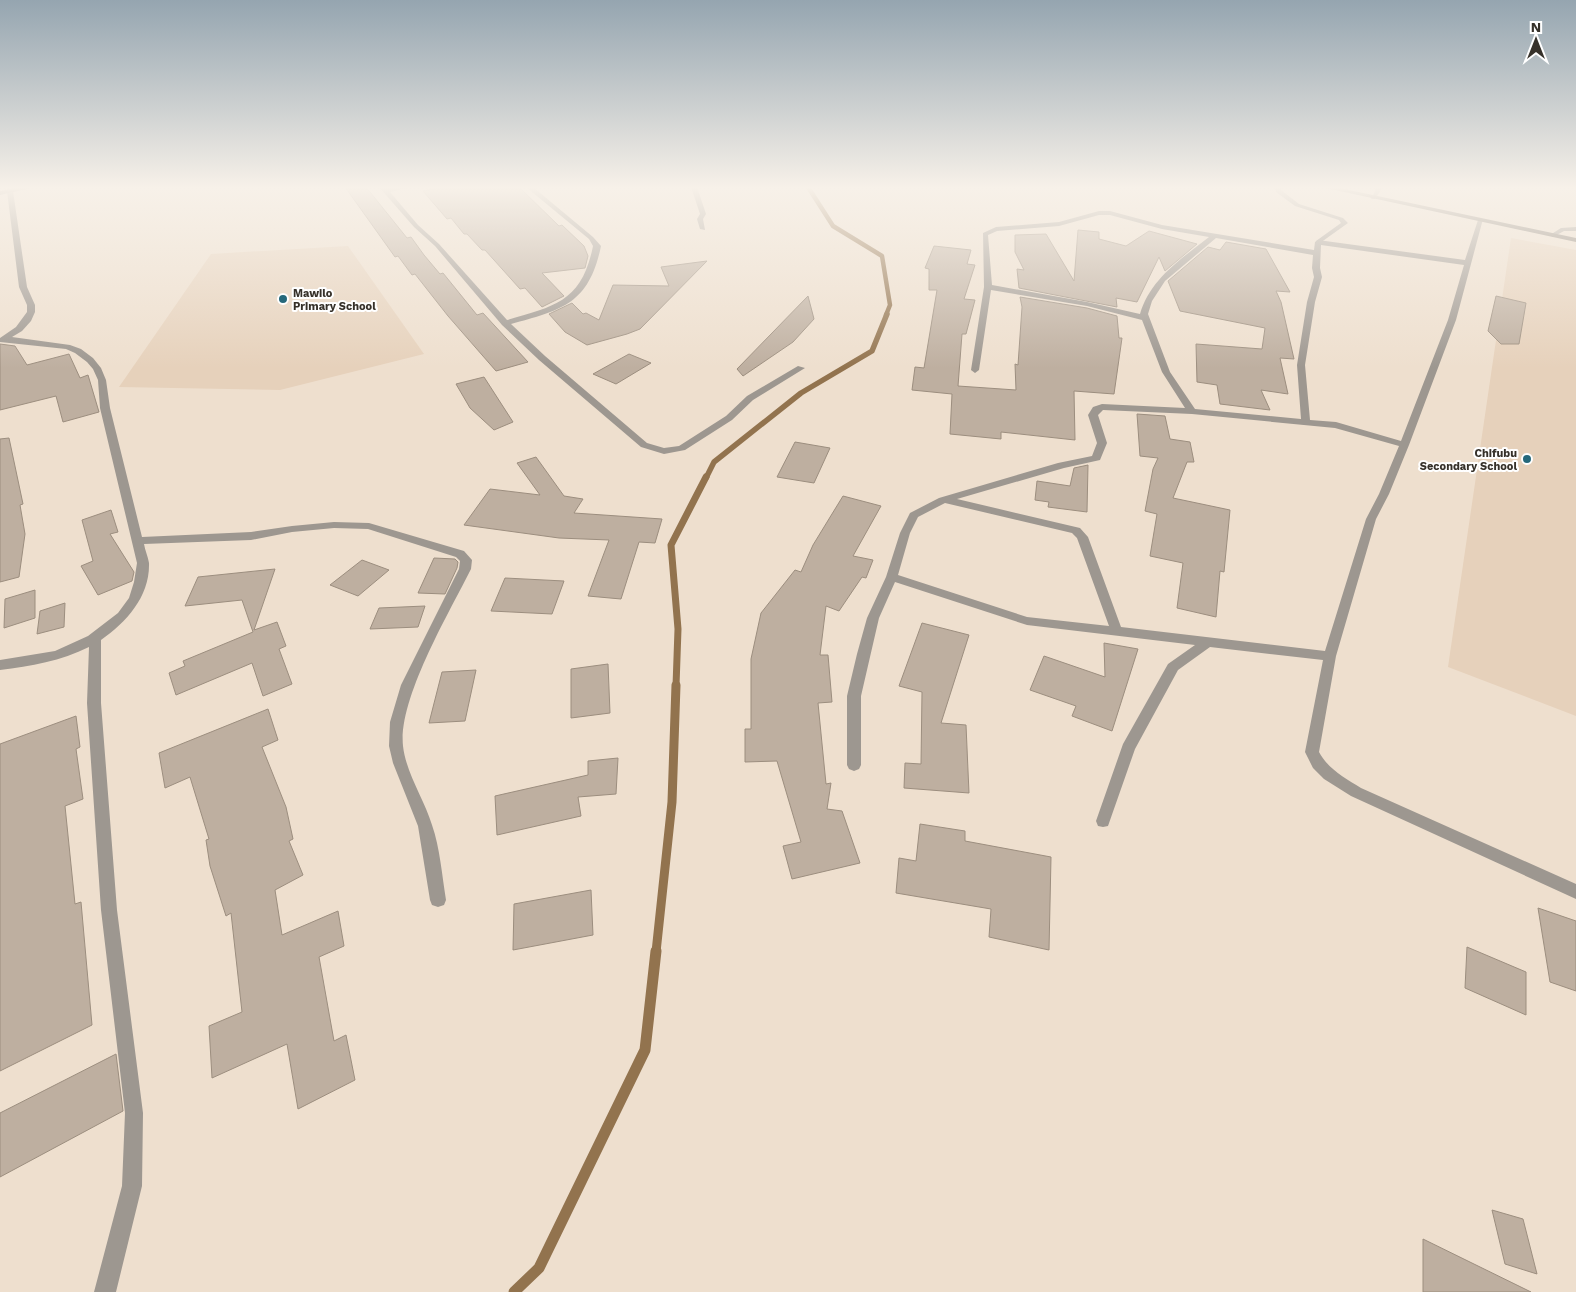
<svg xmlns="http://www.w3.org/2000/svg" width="1576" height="1292" viewBox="0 0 1576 1292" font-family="'Work Sans',sans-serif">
<rect width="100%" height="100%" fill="#eedfce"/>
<!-- built -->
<g fill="#e6d1bb">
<path d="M1511,238L1576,250V716L1448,667Z"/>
<path d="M348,246L424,354L280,390L119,387L211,254Z"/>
</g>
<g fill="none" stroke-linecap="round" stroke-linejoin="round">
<!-- stream-far4 -->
<path stroke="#92734e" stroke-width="4.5" d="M808,187L833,226L882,256L890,305L886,315"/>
<!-- stream-far3 -->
<path stroke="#92734e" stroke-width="5.5" d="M706,478L714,462L801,393L872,351L887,314"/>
<!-- stream-far2 -->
<path stroke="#92734e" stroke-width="7" d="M676,686L678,629L671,545L706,477"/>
<!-- stream-far1 -->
<path stroke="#92734e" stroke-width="9" d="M656,952L672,802L676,685"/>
<!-- stream -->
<path stroke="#92734e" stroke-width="11" d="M514,1292L539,1268L645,1050L656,951"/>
</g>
<!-- building -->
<g fill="#beafa0" stroke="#9c8e7f">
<path d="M345,187H366L407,238L411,237L424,255L440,274L443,273L477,315L483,313L528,362L496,371L448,316L415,274L412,275L398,256L395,257Z"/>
<path d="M443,187H519L559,226L562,225L584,246L588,256L585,268L542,273L564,296L542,307L525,288L520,289L485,250H482L467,234H464L451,218L447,219L423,191Z"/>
<path d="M1078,230L1099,232V239L1126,246L1149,231L1197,244L1165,271L1159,257L1137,302L1116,298L1117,307L1019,288L1017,269L1024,270L1015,252V235L1046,234L1074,281Z"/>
<path d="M1226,242L1266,249L1290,292L1276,291L1281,302L1294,359L1280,358L1288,394L1261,390L1270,410L1220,404L1217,385L1197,382L1196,344L1262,349L1265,328L1180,311L1168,281L1208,247L1220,250Z"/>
<path d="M934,246L971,250L967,264L975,265L964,299L975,300L966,334H962L958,386L1016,390L1015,364L1018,365L1022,307L1020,297L1087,308L1117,316L1119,338H1122L1114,394L1074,391L1075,440L1001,432V439L950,434L952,394L912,390L915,367L924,368L937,290H929V269L925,268Z"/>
<path d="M707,261L640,329L627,334L587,345L565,332L549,314L572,303L583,314L586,313L599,320L613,285L669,286L661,267Z"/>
<path d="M808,296L814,319L793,342L743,376L737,369Z"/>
<path d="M1496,296L1526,303L1519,344H1501L1488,331Z"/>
<path d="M0,344L15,346L27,365L69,354L80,378L88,375L99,412L63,422L56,396L0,410Z"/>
<path d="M629,354L651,363L616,384L593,374Z"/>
<path d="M484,377L513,422L494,430L470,408L456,384Z"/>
<path d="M1137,414L1165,416L1170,439L1190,442L1194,462H1187L1173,498L1230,510L1224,572L1220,571L1216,617L1177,608L1183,563L1150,556L1157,514L1145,511L1153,469L1158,458L1140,456Z"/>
<path d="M9,438L23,504L20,505L25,534L19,577L0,582V439Z"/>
<path d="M795,442L830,448L814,483L777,477Z"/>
<path d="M536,457L564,496L583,499L574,513L662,519L655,543L639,542L621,599L588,596L609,540L559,538L464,525L490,489L540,495L517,463Z"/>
<path d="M1088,465L1087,512L1048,507L1049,502L1035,500L1037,481L1070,486L1074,468Z"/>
<path d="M843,496L881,506L853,556L873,560L866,578L862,577L839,611L826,606L820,655H828L832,702L818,703L826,784L831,783L827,809L842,811L860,863L792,879L783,846L801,842L777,761L745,762V729H751V659L761,613L795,570L801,572L813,545Z"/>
<path d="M111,510L118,532L110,534L134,572L132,581L98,595L81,566L93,561L82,520Z"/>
<path d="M434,558L455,559L458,562L457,568L445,594L418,593Z"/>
<path d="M362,560L389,570L358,596L330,585Z"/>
<path d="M275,569L254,630L277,622L286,646L279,649L292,684L263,696L252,663L176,695L169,673L185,666L183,661L253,632L242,600L185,606L198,577Z"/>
<path d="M505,578L564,581L552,614L491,611Z"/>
<path d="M35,590V618L4,628L5,599Z"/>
<path d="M65,603L64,627L37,634L40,611Z"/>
<path d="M425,606L418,627L370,629L379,608Z"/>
<path d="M922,623L969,635L941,723L966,725L969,793L904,788L905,763L921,764L922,692L899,686Z"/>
<path d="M1104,643L1138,649L1112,731L1072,716L1076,706L1030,690L1044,656L1105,677Z"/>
<path d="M608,664L610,713L571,718V669Z"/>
<path d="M476,670L465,721L429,723L442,672Z"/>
<path d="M268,709L278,740L262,747L286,807L293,839L289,841L303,875L275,890L282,935L338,911L344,946L319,957L334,1041L346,1035L355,1080L298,1109L287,1044L212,1078L209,1026L242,1012L231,913L226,916L210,866L206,840L209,839L190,777L165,788L159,753Z"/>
<path d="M76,716L80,747L76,749L83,799L65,806L75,904L81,902L92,1025L0,1071V744Z"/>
<path d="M618,758L616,794L578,797L581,816L497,835L495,796L588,775V761Z"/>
<path d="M920,824L965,831V841L1051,857L1049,950L989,937L991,909L896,893L899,858L916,861Z"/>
<path d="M591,890L593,935L513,950L514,904Z"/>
<path d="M1538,908L1576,921V991L1550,982Z"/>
<path d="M1467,947L1526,972V1015L1465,988Z"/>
<path d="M116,1054L123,1111L0,1177V1113Z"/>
<path d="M1492,1210L1523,1219L1537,1274L1505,1264Z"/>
<path d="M1423,1239L1531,1292H1423Z"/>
</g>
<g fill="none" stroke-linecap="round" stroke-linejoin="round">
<!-- service -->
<path fill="#9d9790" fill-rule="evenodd" d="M1275,187H1281V190L1299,204L1343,218L1348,223L1320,243H1316V241L1341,223L1339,220L1295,206L1276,192Z"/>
<!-- minor -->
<g fill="#9d9790" fill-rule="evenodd">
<path d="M379,187H411L390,192L418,225L439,244L507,320C556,306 582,301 593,246L589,239L526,187H533L593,237L601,246C589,304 562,310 511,324L545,356L647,443L664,448L679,446L726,416L747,396L798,366L805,368L753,400L732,420L685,450L664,454L641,447L539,360L502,325L435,246L414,227Z"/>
<path d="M691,187H697L706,214L703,219L705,230L700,229L697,219L700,214Z"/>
<path d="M1377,187H1383L1375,199H1371Z"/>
<path d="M10,189L13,191L27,287L35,305V312L31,321L22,331L12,337L70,345L81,349L93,358L101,368L106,380L110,408L142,537L251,532L292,526L334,522L369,523L464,551L472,560L471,569C449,613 398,699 403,746C406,773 424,799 432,825C440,848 442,876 446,900L444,905L438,907L432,905L430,900L418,826L393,763L389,746L390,722L401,685L459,569L460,561L456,557L368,529L334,528L292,532L251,540L144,544C145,550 148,557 149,563C150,596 127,622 101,640V703L117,910L143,1113L142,1186L116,1292H94L122,1186L125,1113L101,910L87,703L89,647C61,661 31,666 0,670V660L55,651L88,636L118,613L129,598L134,582L137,563L100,408L98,380L93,369L87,362L75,353L66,349L0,342V338L16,327L27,312V305L19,287L7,191Z"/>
<path d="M1099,211H1110L1162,225L1314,250L1315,242L1318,240L1465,260L1478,220L1483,219L1456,320L1409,445L1389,494L1376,519L1336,656L1319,752C1328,769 1345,778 1361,788L1576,884V899L1351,796L1324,779L1313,768L1305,752L1323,660L1210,647L1178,670L1135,749L1108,826L1103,827L1098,826L1096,821L1123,744L1168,664L1195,645L1027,625L895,582L879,618L861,696V765L859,769L854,771L849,769L847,765V696L857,654L867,618L886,577L900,533L910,513L939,498L1058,463L1092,456L1097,443L1088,415L1093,407L1102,404L1185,408L1162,372L1142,320L1087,306L991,290L979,370L975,373L971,370L984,287L983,233L996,227L1059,222ZM1099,215H1110L1162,229L1209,237C1181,259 1150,279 1140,314L1087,302L992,285L988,235L997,231L1059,226ZM1216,238L1313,255L1312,268L1314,277L1307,302L1297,365L1301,419L1195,409L1170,372L1148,314L1152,301L1165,281ZM1321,245L1464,265L1448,320L1401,441L1336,422L1310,420L1305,365L1315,302L1322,277L1320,268ZM1103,410L1192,414L1335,428L1399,446L1379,494L1366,519L1325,651L1121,627L1088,537L1080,528L957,499L1064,468L1100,460L1107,443L1098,415ZM945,503L1072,533L1077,538L1109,626L1027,617L898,575L910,533L918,517Z"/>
<path d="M1576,227V231H1564L1553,237L1550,235L1561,228Z"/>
</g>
<!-- secondary -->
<g fill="#7c7369" fill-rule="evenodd">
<path d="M20,187H35L0,195V191Z"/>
<path d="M1321,187H1335L1576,238V242Z"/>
</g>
</g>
<!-- sky -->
<linearGradient id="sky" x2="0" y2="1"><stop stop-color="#95a5b0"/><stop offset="0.51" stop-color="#f7f1e9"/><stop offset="1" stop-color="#f7f1e9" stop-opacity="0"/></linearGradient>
<rect width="1576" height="368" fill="url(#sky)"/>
<!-- markers -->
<g fill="#25687b" stroke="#fff" stroke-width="2">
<circle cx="283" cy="299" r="5"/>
<circle cx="1527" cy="459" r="5"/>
</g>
<g text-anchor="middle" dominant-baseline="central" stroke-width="4" stroke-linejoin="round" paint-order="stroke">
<!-- far-poi labels -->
<g font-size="11" font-weight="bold" fill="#36312a" stroke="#fff" text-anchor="start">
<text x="293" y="293">Mawilo<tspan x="293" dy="13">Primary School</tspan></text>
<text x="1517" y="453" text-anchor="end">Chifubu<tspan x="1517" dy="13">Secondary School</tspan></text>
</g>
</g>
<!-- north arrow -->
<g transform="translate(1536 40)" stroke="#ffffff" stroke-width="4" paint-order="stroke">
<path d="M0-4L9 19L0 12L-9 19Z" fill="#36312a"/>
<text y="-8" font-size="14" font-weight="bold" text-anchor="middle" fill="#36312a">N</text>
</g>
</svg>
